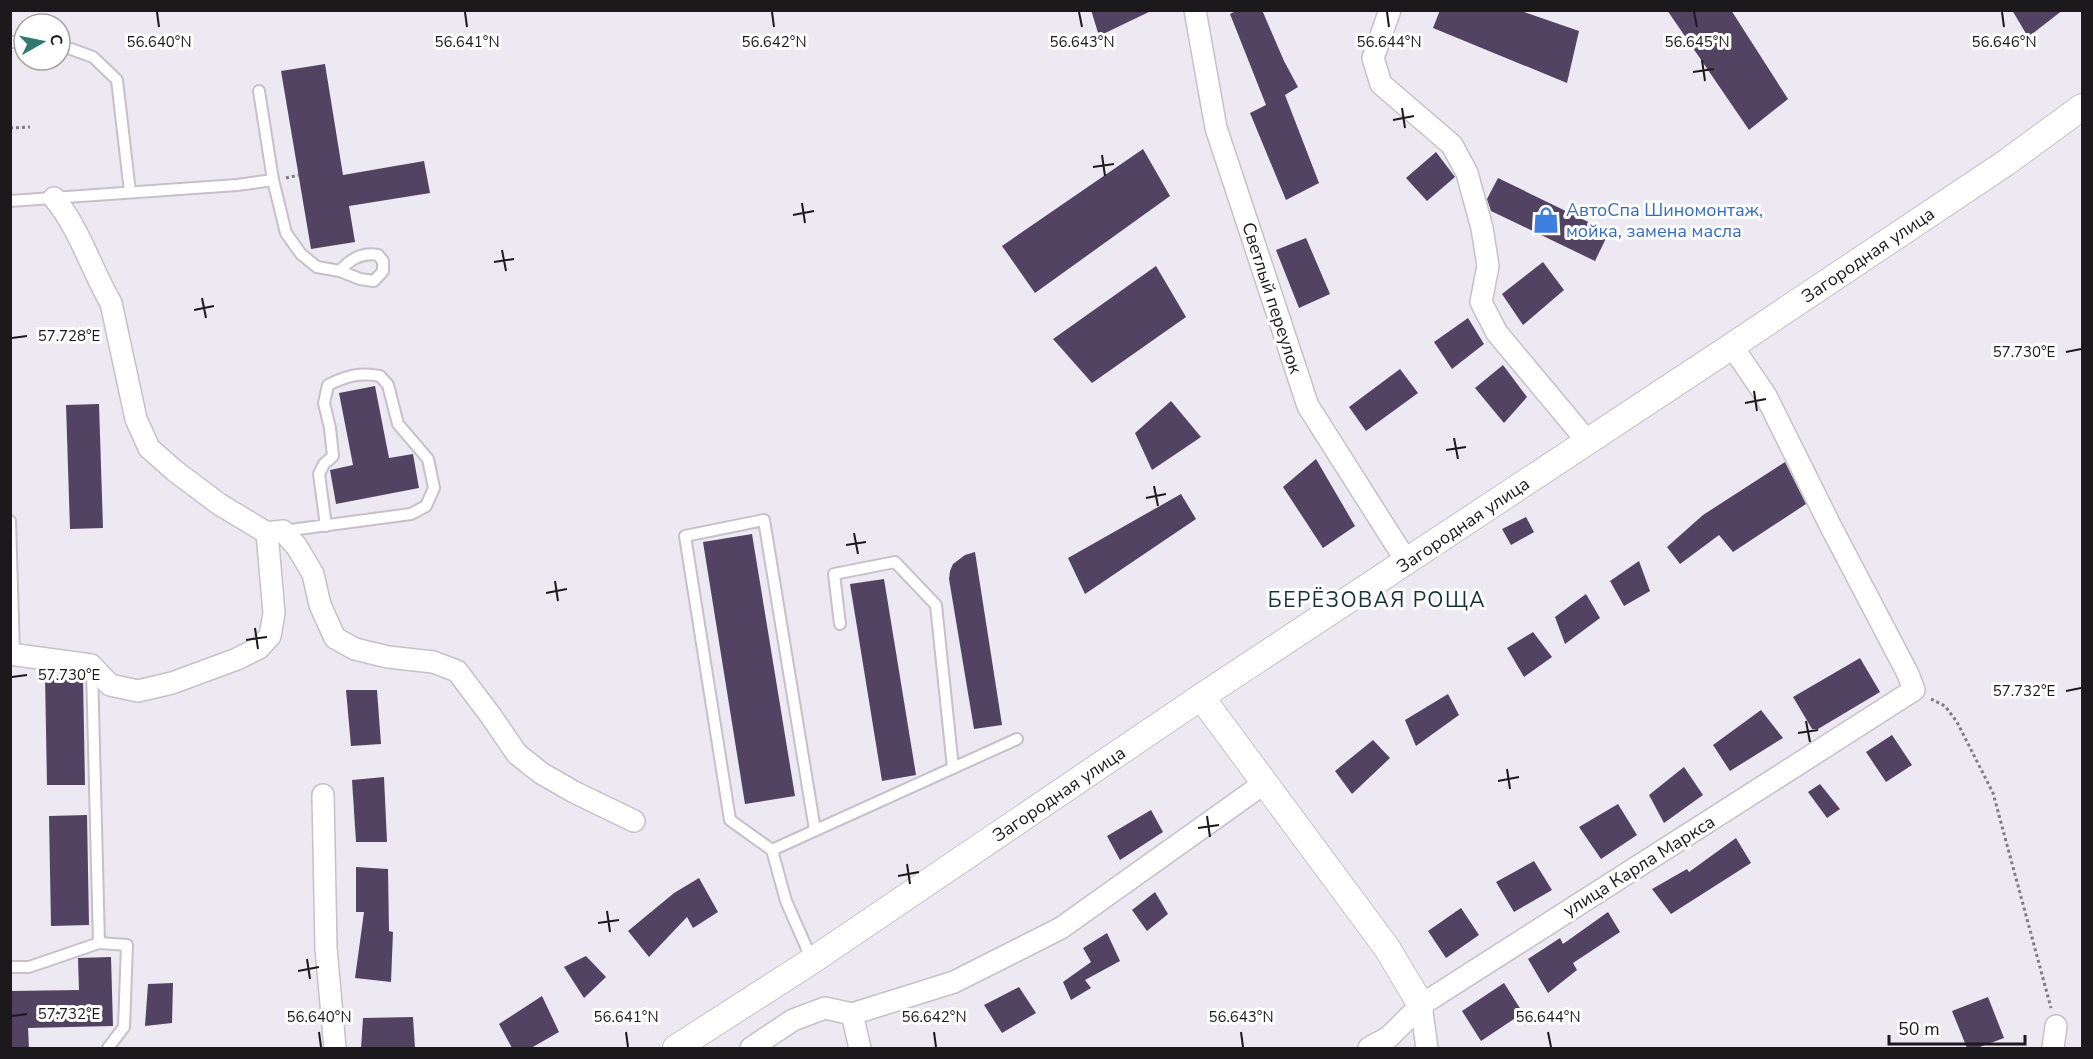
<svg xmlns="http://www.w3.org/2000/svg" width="2093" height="1059" viewBox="0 0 2093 1059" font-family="'Nunito Sans',sans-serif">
<rect width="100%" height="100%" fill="#ede9f2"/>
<!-- building -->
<g fill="#534363">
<path d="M1091,10H1153L1099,36Z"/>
<path d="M1238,10H1262L1284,61L1298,87L1285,95L1319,183L1286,200L1250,113L1266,105L1230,14Z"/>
<path d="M1440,10H1518L1579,31L1567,83L1433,28Z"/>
<path d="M1667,10H1731L1788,99L1749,130Z"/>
<path d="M2012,10H2063L2028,37Z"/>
<path d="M325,64L343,175L424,161L430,193L349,206L355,242L311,249L281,71Z"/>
<path d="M1143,149L1170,196L1035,293L1002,246Z"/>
<path d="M1436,152L1455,177L1427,201L1406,178Z"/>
<path d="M1498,178L1609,232L1595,261L1491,211L1487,199Z"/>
<path d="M1306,238L1330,294L1299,308L1276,250Z"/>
<path d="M1543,262L1564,290L1523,325L1502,294Z"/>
<path d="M1156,266L1186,317L1092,383L1053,339Z"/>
<path d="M1468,318L1484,344L1452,369L1434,342Z"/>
<path d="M1503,365L1527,397L1504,423L1475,388Z"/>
<path d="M1400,369L1418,393L1366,431L1349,407Z"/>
<path d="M375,386L389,458L413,454L419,488L336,504L330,470L353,465L339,393Z"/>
<path d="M1171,401L1201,437L1152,470L1135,433Z"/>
<path d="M99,404L103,528L70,529L66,405Z"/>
<path d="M1316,459L1355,526L1323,548L1283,487Z"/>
<path d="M1785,462L1806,504L1733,552L1719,535L1680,564L1667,547L1703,515Z"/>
<path d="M1181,494L1196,519L1085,594L1068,558Z"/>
<path d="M1526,517L1534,532L1511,545L1502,529Z"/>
<path d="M752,534L795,796L745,804L703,542Z"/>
<path d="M975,552L1002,725L974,729L949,579L950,571L953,564L965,555Z"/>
<path d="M1639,561L1650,591L1624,606L1610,581Z"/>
<path d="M884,579L916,775L882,781L850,584Z"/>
<path d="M1586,594L1600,618L1565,644L1555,617Z"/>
<path d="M1533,632L1552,657L1524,677L1507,648Z"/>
<path d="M1860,658L1880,692L1818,729H1812L1793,697Z"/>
<path d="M45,675L83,677L85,785H47Z"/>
<path d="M346,690H377L381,744L351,746Z"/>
<path d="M1448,694L1459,715L1416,746L1405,720Z"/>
<path d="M1761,710L1783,738L1730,771L1713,745Z"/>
<path d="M1892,735L1912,765L1886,782L1866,752Z"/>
<path d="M1373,740L1390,758L1352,794L1335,771Z"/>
<path d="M1684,767L1703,795L1664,823L1649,795Z"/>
<path d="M384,777L387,842H356L352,780Z"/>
<path d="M1820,784L1840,809L1827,818L1808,792Z"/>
<path d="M1618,804L1637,835L1601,859L1579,827Z"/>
<path d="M1151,810L1163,832L1120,860L1107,836Z"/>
<path d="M87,815L89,925L51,926L49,816Z"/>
<path d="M1736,838L1751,863L1671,914L1652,889L1687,869L1689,872Z"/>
<path d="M1534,861L1552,890L1514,912L1496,882Z"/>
<path d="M356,867L388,869L389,931L393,932L391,982L355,978L364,912H356Z"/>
<path d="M699,878L718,912L693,928L687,917L649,957L628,931L674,893Z"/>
<path d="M1155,892L1168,914L1147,931L1132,910Z"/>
<path d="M1461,908L1479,935L1446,958L1428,931Z"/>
<path d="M1608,912L1620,932L1573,963L1577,970L1548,993L1528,959L1560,938L1563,944Z"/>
<path d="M1107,933L1120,961L1085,980L1091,988L1071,1000L1063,982L1091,962L1083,948Z"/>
<path d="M586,956L606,977L584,998L564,967Z"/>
<path d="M111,957L113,1026L28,1028L29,1048H10V991L79,990L78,958Z"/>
<path d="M173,983L172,1023L145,1026L148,984Z"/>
<path d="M1504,983L1523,1013L1481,1041L1462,1011Z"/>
<path d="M1019,987L1036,1013L1002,1033L984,1005Z"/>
<path d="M542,996L559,1032L531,1048H512L499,1024Z"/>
<path d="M1988,997L2004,1038L1977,1048H1967L1952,1011Z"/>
<path d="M413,1017L415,1048H361L363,1018Z"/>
</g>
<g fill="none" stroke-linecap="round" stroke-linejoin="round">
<defs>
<g id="service">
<path d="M10,42H24"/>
<path d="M60,45L93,57L117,80L130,192"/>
<path d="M259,91L273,180L286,233L301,254L317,267L340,271L360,279L374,281L383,271V261L378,255C362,252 350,259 340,271"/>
<path d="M10,201L237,185L273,180"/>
<path d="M10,521L14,654"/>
<path d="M283,531L411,514L426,506L434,488L428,459L398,424L388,385L380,376C360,372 346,376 328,385L324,403L330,428L333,456L324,464L319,474L326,526"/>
<path d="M840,624L834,574L895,562L936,605L953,768"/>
<path d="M92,668L99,943"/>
<path d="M772,850L730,820L685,536L764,520L815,830"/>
<path d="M812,960L786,901L772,850L1017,739"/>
<path d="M10,967H29L99,943L127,945L124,1027L108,1048"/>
</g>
<g id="minor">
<path d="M1195,10L1216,128L1308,406L1407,562"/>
<path d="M1390,10L1373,58L1381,84L1452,145L1467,173L1482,228L1488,266L1481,302L1497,333L1588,442"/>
<path d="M267,533L283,531L297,547L313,574L320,605L335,638L355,649L388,657L433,662L457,671L491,716L517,754L541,773L574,792L634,821"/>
<path d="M10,654L91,665L110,685L138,691L172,683L237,659L259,648L270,636L274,613L267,533L219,504L175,471L149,448L136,419L111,303C91,269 80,229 54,198"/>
<path d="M323,795L326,948L335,1048"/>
<path d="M1421,1005L1427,1048"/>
<path d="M852,1014L954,982L1061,928L1266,782"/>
<path d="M751,1048L793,1020L825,1008L852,1014L860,1048"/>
<path d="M1369,1048L1389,1037L1421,1005L1914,690L1908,674L1830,525L1766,396L1732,346"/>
<path d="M2053,1048L2056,1026"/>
</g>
<g id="tertiary">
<path d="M1201,697L1387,948L1421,1005"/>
<path d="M676,1048L813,960L1201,697L1732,346L2007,162L2082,107"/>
</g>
</defs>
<!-- service casing -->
<use href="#service" stroke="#c5c0c9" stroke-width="14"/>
<!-- minor casing -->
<use href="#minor" stroke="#c5c0c9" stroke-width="24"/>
<!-- tertiary casing -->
<use href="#tertiary" stroke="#c5c0c9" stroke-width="28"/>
<!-- path -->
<g stroke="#7f7c82" stroke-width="3" stroke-dasharray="3 3" stroke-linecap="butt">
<path d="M10,128L30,127"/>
<path d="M286,178L299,175"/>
<path d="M1931,699L1945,706L1957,722L1993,793L2051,1008"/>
</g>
<!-- service -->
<use href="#service" stroke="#fff" stroke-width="10"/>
<!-- minor -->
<use href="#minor" stroke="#fff" stroke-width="21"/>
<!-- tertiary -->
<use href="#tertiary" stroke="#fff" stroke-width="26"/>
</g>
<!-- ticks -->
<path fill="none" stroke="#1b191c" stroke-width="2" d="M157,12L159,27M465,12L467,27M772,12L774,27M1079,12L1082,27M1387,12L1389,27M1694,12L1697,27M2002,12L2004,27M1702,60L1705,81M1693,72L1714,69M1402,108L1405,128M1393,120L1414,116M1102,155L1105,176M1093,167L1114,164M802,203L805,223M793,215L814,211M502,250L506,271M494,262L514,259M202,298L206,318M194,310L214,306M12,338L27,336M2066,352L2081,349M1754,391L1757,411M1745,403L1766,399M1454,438L1458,459M1446,450L1466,447M1154,486L1158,506M1146,498L1166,494M854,533L858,554M846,545L866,542M555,581L558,601M546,593L567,589M255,628L258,649M246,640L267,637M12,677L27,675M2066,691L2081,688M1806,721L1810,742M1798,733L1818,730M1507,769L1510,789M1498,781L1519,777M1207,816L1210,837M1198,828L1219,825M907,864L910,884M898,876L919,872M607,911L610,932M598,923L619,920M307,959L310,979M298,971L319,967M12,1016L27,1014M319,1032L321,1047M626,1032L628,1047M934,1032L936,1047M1241,1032L1243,1047M1548,1032L1551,1047"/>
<!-- icons -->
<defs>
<symbol id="shop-bare" viewBox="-9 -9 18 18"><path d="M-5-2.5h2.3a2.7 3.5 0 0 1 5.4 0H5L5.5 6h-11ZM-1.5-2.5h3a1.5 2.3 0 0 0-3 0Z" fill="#3f7fe0" stroke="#fff" stroke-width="2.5" paint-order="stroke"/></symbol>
</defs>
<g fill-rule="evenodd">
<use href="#shop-bare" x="1527" y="201" width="38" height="38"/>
</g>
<g text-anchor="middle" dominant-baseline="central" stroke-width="6" stroke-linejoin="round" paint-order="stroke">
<!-- shop labels -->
<g font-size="18" fill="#366cbe" stroke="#fff" text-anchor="start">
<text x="1566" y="210">АвтоСпа Шиномонтаж,<tspan x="1566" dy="21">мойка, замена масла</tspan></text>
</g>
<!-- street labels -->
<g font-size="18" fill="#1b191c" stroke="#fff">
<text transform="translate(1868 255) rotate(-34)">Загородная улица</text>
<text transform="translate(1272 298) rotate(72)">Светлый переулок</text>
<text transform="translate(1463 525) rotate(-34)">Загородная улица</text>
<text transform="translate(1059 794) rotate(-34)">Загородная улица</text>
<text transform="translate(1639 866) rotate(-32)">улица Карла Маркса</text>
</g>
<!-- quarter labels -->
<g font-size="21" letter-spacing="1.5" fill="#13342f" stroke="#fff">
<text x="1377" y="600">БЕРЁЗОВАЯ РОЩА</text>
</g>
</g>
<g font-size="15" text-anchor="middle" fill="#1b191c" stroke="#fff" stroke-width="6" stroke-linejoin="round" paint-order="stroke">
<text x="159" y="47">56.640°N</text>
<text x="467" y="47">56.641°N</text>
<text x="774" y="47">56.642°N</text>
<text x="1082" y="47">56.643°N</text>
<text x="1389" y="47">56.644°N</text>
<text x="1697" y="47">56.645°N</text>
<text x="2004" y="47">56.646°N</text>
<text x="69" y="341">57.728°E</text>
<text x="2024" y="357">57.730°E</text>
<text x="69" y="680">57.730°E</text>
<text x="2024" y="696">57.732°E</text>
<text x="69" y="1019">57.732°E</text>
<text x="319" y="1022">56.640°N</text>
<text x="626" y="1022">56.641°N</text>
<text x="934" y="1022">56.642°N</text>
<text x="1241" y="1022">56.643°N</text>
<text x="1548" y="1022">56.644°N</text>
</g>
<!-- border -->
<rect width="2093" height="1059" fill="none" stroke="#1b191c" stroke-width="24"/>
<!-- north arrow -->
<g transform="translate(42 42) rotate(81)"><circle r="28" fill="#ffffff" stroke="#a4a3a4" stroke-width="1.5"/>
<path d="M0-4.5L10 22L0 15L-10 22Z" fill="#34796e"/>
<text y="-9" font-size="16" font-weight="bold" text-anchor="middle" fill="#1b191c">С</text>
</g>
<!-- scale -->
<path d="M1889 1035v9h136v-9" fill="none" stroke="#1b191c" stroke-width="3"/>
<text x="1898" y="1035" font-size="18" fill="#1b191c" stroke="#ffffff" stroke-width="4.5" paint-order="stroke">50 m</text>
</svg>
